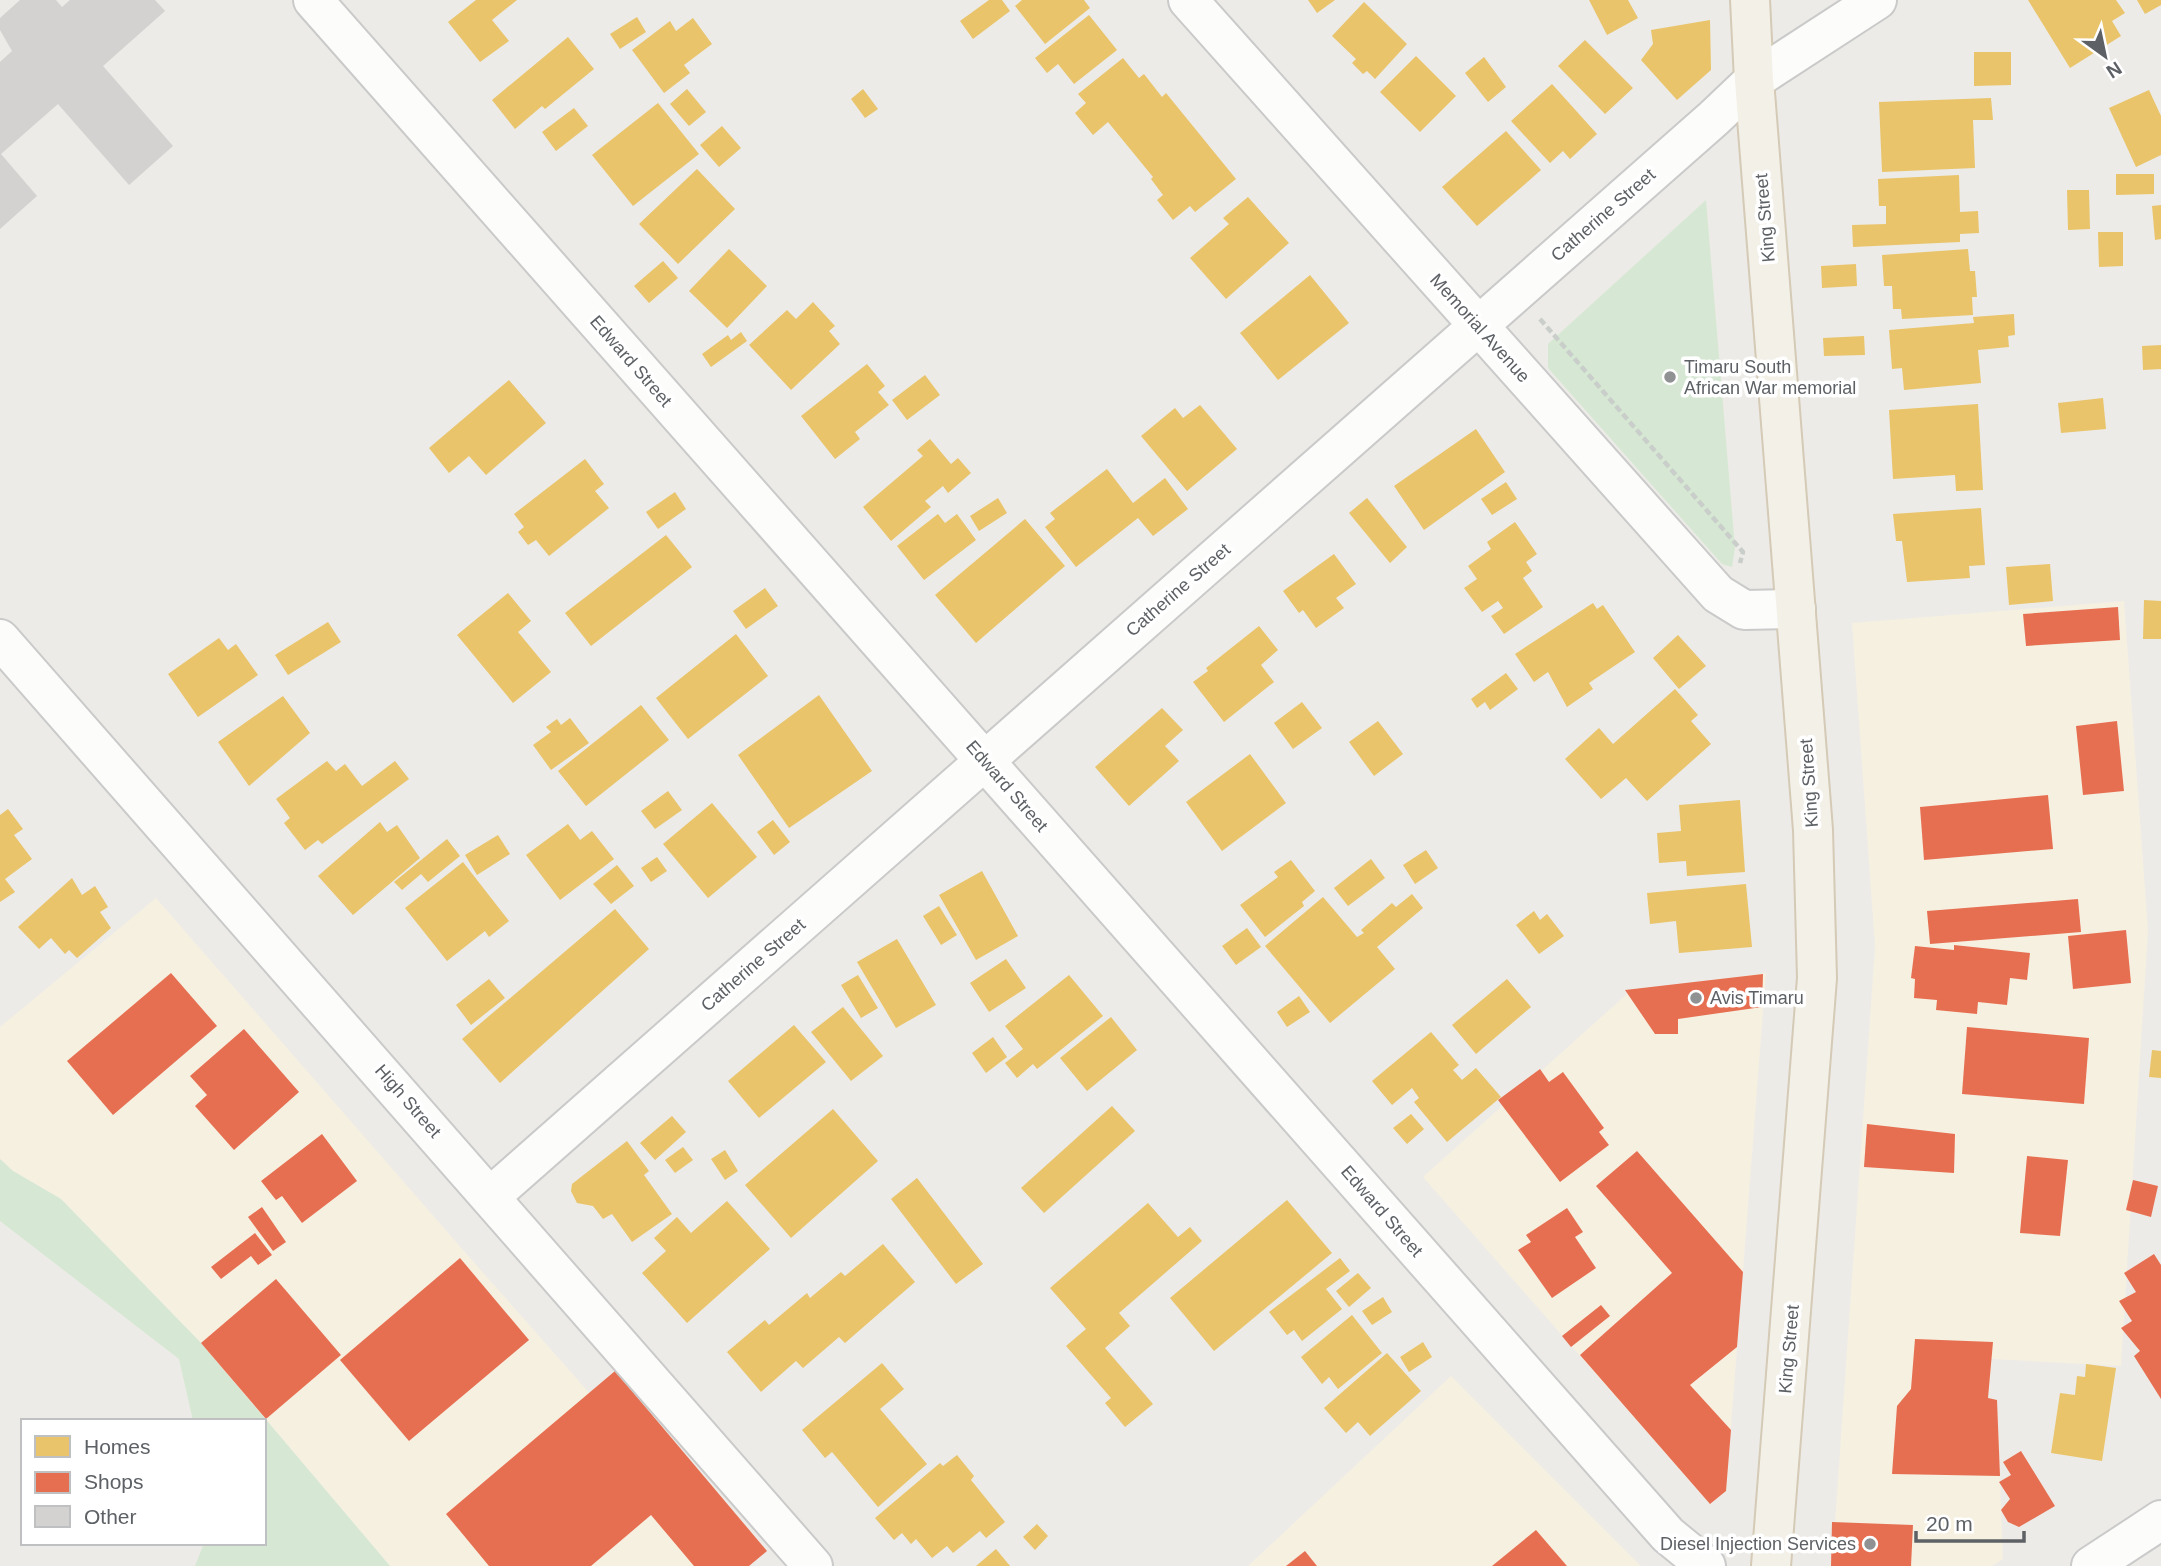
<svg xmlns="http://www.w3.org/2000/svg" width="2161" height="1566" viewBox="0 0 2161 1566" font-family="Helvetica,sans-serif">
<rect width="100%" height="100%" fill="#edebe7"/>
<!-- commercial -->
<g fill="#f6f0e1">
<path d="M2124,601L2148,930L2121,1366L1992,1359L1988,1398L1997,1400L2003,1559L1992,1566H1832L1875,947L1852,623Z"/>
<path d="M156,898L464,1251L742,1566H390L201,1343L61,1199L13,1171L0,1159V1027Z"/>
<path d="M1766,973L1726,1491L1710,1504L1423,1177L1628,993Z"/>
<path d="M1451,1376L1641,1566H1248Z"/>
</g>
<!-- green -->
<g fill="#d6e8d3">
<path d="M1706,200L1735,548L1732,567L1722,564L1548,368V344Z"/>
<path d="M0,1159L13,1171L61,1199L201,1343L390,1566H195L204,1543H264V1421H193L179,1359L0,1221Z"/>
</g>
<!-- homes -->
<g fill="#e9c46a">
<path d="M476,0H517L492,20L509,41L480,62L448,22Z"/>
<path d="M989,0H1002L1010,11L973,39L960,21Z"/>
<path d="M1022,0H1084L1090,8L1045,44L1015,6Z"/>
<path d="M1308,0H1335L1317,13Z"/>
<path d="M1589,0H1628L1638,18L1607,35Z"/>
<path d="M2028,0H2116L2125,13L2112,21L2121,36L2070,68Z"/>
<path d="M2137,0H2161V5L2145,14Z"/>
<path d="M1364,2L1407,44L1375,79L1367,71L1363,74L1352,63L1356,59L1332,36Z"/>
<path d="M1089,15L1117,50L1074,84L1058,64L1047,73L1035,58Z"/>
<path d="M637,17L646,32L620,49L610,34Z"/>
<path d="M693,18L712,44L684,65L690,73L664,93L632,50L670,21L676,31Z"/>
<path d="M1710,20L1711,70L1677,100L1641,60L1653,44L1651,30Z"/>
<path d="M568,37L594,69L545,109L542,106L515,129L492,100Z"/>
<path d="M1585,40L1633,88L1605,114L1558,66Z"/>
<path d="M1974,52H2011V85L1974,86Z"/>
<path d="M1416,56L1456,96L1420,132L1380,92Z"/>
<path d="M1484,57L1506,87L1488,102L1465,73Z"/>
<path d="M1123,58L1139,78L1144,74L1162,97L1166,93L1236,179L1195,212L1190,206L1173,220L1157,200L1163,195L1151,179L1153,177L1108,122L1093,135L1075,113L1086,103L1078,94Z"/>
<path d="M1552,84L1597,134L1570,159L1563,151L1550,163L1511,121Z"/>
<path d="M687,89L706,112L689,126L670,104Z"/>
<path d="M863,89L878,109L865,118L851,99Z"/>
<path d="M2149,90L2161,116V155L2136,167L2109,108Z"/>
<path d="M1991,98L1993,120H1973L1975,168L1882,172L1879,102Z"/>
<path d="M658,103L699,154L633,206L592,155Z"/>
<path d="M574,108L588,126L556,151L542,132Z"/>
<path d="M722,126L741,148L719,167L700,145Z"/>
<path d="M1506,131L1541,170L1477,226L1442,187Z"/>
<path d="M697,169L735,209L678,264L639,224Z"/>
<path d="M2116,174H2154V194L2116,195Z"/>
<path d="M1959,175L1960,212L1978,211L1979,233L1960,234V242L1853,247L1852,225L1886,224V206H1879L1878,179Z"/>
<path d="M2067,190H2089L2090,229L2068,230Z"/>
<path d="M1248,197L1289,243L1226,299L1190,258L1229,224L1223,218Z"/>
<path d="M2161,205V239L2155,240L2152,206Z"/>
<path d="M2098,232H2123V266L2099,267Z"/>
<path d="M729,249L767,286L727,328L689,291Z"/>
<path d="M1968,249L1970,271H1975L1977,297H1972L1973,315L1902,319L1901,309H1893L1892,286H1884L1882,255Z"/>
<path d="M663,261L678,278L649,303L634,286Z"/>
<path d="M1856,264L1857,286L1822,288L1821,266Z"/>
<path d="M1310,275L1349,323L1278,380L1240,333Z"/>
<path d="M813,302L835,326L829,331L840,344L791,390L749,345L787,310L796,319Z"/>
<path d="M2014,314L2015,335L2008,336L2009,347L1978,350L1981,383L1904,390L1902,368L1892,369L1889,330L1974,323L1973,317Z"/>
<path d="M741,332L747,341L711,367L702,354L728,335L731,340Z"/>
<path d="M1864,336L1865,355L1824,356L1823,338Z"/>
<path d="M2161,345V369L2143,370L2142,346Z"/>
<path d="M867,364L885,386L878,392L889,405L855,432L860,439L835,459L801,416Z"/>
<path d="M925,375L940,395L907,420L892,400Z"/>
<path d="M509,380L546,423L486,475L469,456L449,473L429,448Z"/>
<path d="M2103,398L2106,429L2061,433L2058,403Z"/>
<path d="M1978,404L1983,490L1956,491L1955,475L1893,479L1889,410Z"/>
<path d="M1200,405L1237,449L1187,491L1141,436L1175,408L1183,418Z"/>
<path d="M1476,429L1505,472L1424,530L1394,486Z"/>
<path d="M930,439L951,464L958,458L971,473L948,493L943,486L925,501L931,507L891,541L863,507L923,456L917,450Z"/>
<path d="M585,459L604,484L595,491L609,508L549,556L536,540L528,545L518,532L524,527L514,514Z"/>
<path d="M1107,469L1133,503L1165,478L1188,509L1153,536L1138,518L1076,567L1045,527L1055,519L1050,513Z"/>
<path d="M1506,482L1517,499L1492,515L1481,499Z"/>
<path d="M675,492L686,509L658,529L646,512Z"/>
<path d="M998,498L1007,513L979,531L970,516Z"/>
<path d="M1367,498L1407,547L1390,563L1349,513Z"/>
<path d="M1981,508L1985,565L1969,566L1970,578L1907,582L1902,541H1896L1893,514Z"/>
<path d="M938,514L945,523L957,514L976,540L924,580L897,546Z"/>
<path d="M1025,519L1065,566L976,643L935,595Z"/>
<path d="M1515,522L1537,554L1526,562L1532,571L1523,578L1543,607L1504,634L1491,616L1503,608L1498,601L1482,612L1464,588L1477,579L1468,566L1491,549L1487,542Z"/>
<path d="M666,535L692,567L591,646L565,613Z"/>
<path d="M1334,554L1356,584L1336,598L1344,608L1316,628L1303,610L1299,613L1283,591Z"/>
<path d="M2050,564L2053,601L2009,605L2006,567Z"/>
<path d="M765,588L778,606L746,629L733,611Z"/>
<path d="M508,593L531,621L518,632L551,672L513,703L457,635Z"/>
<path d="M2144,600L2161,601V639H2143Z"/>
<path d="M1593,603L1597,609L1603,605L1635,652L1589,683L1593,689L1567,707L1548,672L1534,682L1515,654Z"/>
<path d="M328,622L341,642L288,675L275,655Z"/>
<path d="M1259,626L1278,650L1261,665L1274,682L1224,722L1193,682L1208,671L1206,668Z"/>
<path d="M736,634L768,676L688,739L656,698Z"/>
<path d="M1678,635L1706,666L1679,689L1653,658Z"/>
<path d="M219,638L228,650L236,644L258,675L198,717L168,674Z"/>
<path d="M1506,673L1518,689L1490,710L1485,702L1477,708L1471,699Z"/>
<path d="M1675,689L1698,715L1691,721L1711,744L1647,801L1626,778L1601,799L1565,759L1599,728L1613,744Z"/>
<path d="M819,695L872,771L789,828L738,755Z"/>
<path d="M283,696L310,733L249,786L218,742Z"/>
<path d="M1302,702L1322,728L1293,749L1274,723Z"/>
<path d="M641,705L669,740L586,806L558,771Z"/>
<path d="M1162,708L1183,730L1165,746L1179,761L1129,806L1095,767Z"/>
<path d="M570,718L589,743L551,770L533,745L551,732L546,727L557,719L561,725Z"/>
<path d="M1378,721L1403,754L1374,776L1349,742Z"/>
<path d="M1250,754L1286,803L1222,851L1186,802Z"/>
<path d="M327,761L336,771L345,764L362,786L395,761L409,779L322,844L318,840L305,850L284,823L290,818L276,799Z"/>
<path d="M668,791L682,810L655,829L641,811Z"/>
<path d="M1740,800L1745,872L1687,876L1686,861L1659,863L1657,833L1681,831L1679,805Z"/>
<path d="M712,803L757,857L708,898L663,844Z"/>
<path d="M8,809L23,829L14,835L32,859L5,879L15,892L0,902V815Z"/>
<path d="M773,820L790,842L774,855L757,832Z"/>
<path d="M380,822L387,832L397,825L420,858L353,915L318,876Z"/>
<path d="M568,824L580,840L592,831L614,859L560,900L526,855Z"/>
<path d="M498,835L510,854L477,875L465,855Z"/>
<path d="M447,839L460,856L428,882L421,874L402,890L394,882Z"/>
<path d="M1426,850L1438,868L1415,884L1403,865Z"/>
<path d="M657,857L667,871L651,882L641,868Z"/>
<path d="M1371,859L1385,878L1348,906L1334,888Z"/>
<path d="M1291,860L1315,891L1302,902L1304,906L1265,937L1240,905L1278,877L1274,872Z"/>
<path d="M463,862L509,921L489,937L485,931L447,961L405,908Z"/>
<path d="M617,865L634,886L611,904L593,884Z"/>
<path d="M982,871L1018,936L976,960L939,895Z"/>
<path d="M72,878L82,895L95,886L108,907L100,912L111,928L77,958L69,950L65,954L51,938L39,949L18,927Z"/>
<path d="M1746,884L1752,947L1679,953L1676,921L1650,924L1647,893Z"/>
<path d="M1412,894L1423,908L1377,947L1395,969L1330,1023L1265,946L1323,897L1357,937L1364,933L1361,930L1392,903L1396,907Z"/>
<path d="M939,906L957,935L941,945L923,916Z"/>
<path d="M615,909L649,949L500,1083L462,1039Z"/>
<path d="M1534,911L1540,920L1547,914L1564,936L1539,954L1516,925Z"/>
<path d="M1247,928L1261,947L1236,965L1222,946Z"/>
<path d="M897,939L936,1005L896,1028L857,962Z"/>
<path d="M1006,959L1026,988L989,1012L970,983Z"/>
<path d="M858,975L878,1008L861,1018L841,985Z"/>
<path d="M1069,975L1103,1016L1037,1069L1033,1064L1017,1078L1005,1063L1023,1049L1005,1026Z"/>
<path d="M489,979L505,998L471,1025L456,1005Z"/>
<path d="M1507,979L1531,1007L1476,1054L1452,1025Z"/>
<path d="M1299,996L1310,1012L1287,1027L1277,1012Z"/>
<path d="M843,1007L883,1056L851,1081L811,1032Z"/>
<path d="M1111,1017L1137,1050L1087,1091L1060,1058Z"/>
<path d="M794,1025L826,1062L759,1118L728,1081Z"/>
<path d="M1431,1032L1459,1065L1453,1070L1462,1080L1476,1068L1501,1097L1447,1142L1414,1102L1419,1098L1412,1088L1392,1105L1372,1081Z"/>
<path d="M993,1037L1007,1057L986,1073L972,1053Z"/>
<path d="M2152,1050L2161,1051V1078L2149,1077Z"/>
<path d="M1112,1106L1135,1131L1044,1213L1021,1188Z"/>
<path d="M833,1109L878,1161L791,1238L745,1185Z"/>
<path d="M1411,1114L1424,1129L1407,1144L1393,1128Z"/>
<path d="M672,1116L686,1132L655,1160L640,1143Z"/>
<path d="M627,1141L649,1171L644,1175L672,1214L632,1242L612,1214L603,1219L593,1206L577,1203L571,1191L572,1184Z"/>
<path d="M683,1147L693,1160L675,1173L665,1160Z"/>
<path d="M725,1150L738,1171L725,1180L711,1159Z"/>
<path d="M917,1178L983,1264L956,1284L891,1199Z"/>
<path d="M1287,1200L1332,1253L1214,1351L1170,1298Z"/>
<path d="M727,1201L770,1249L687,1323L642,1273L666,1251L654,1238L677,1217L691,1233Z"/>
<path d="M1148,1203L1178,1237L1190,1227L1202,1241L1119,1313L1130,1326L1105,1348L1153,1404L1125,1427L1105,1403L1111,1398L1066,1346L1086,1329L1050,1288Z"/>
<path d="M883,1244L915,1282L845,1343L839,1337L803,1368L796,1361L761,1392L727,1352L765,1320L769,1325L807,1293L810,1298L841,1272L845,1276Z"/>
<path d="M1340,1258L1350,1271L1326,1289L1342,1309L1302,1341L1294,1330L1287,1335L1269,1312Z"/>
<path d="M1358,1273L1371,1288L1349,1307L1336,1291Z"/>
<path d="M1383,1297L1392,1312L1372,1325L1362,1311Z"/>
<path d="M1352,1315L1382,1353L1338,1389L1329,1377L1322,1384L1301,1357Z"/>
<path d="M1423,1342L1432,1357L1409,1372L1400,1357Z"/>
<path d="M1387,1353L1421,1391L1370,1436L1358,1422L1346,1433L1324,1408Z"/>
<path d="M882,1363L904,1389L880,1409L927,1464L878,1507L832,1452L825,1458L802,1430Z"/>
<path d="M2086,1364L2116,1368L2102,1461L2051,1453L2060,1393L2075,1395L2077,1376L2085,1377Z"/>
<path d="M957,1455L974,1476L971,1480L1005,1522L986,1538L980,1531L953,1553L947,1546L932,1558L916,1539L911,1544L902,1533L894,1540L875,1518L940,1463L943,1466Z"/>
<path d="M1037,1524L1048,1536L1035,1550L1023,1537Z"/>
<path d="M996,1549L1010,1566H976Z"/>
</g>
<!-- shops -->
<g fill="#e76f51">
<path d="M2118,607L2120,640L2026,646L2023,614Z"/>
<path d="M2117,721L2124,791L2083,795L2076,726Z"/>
<path d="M2048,795L2053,849L1924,860L1920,807Z"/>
<path d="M2078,899L2081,932L1930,944L1927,911Z"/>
<path d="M2126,930L2131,983L2073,989L2068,936Z"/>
<path d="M1954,945L2030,953L2027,980L2010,978L2007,1005L1978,1002L1977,1014L1936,1010L1937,1000L1914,998L1915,979L1911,978L1915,946L1954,950Z"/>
<path d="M171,973L217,1026L113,1115L67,1061Z"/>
<path d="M1763,974L1762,1007L1678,1019V1034H1655L1625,990Z"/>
<path d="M1967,1027L2089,1038L2084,1104L1962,1094Z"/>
<path d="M244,1029L299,1092L234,1150L195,1106L207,1095L190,1076Z"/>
<path d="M1540,1069L1549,1082L1563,1072L1604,1128L1599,1132L1609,1145L1560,1182L1498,1100Z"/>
<path d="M1867,1124L1955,1134L1954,1173L1864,1167Z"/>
<path d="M322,1134L357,1181L302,1223L282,1196L276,1200L261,1181Z"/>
<path d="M1637,1151L1743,1272L1737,1347L1690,1385L1731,1430L1726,1491L1710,1504L1580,1355L1672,1273L1596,1186Z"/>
<path d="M2027,1156L2068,1160L2060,1236L2020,1233Z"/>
<path d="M2133,1180L2158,1186L2151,1217L2126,1210Z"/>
<path d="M262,1207L286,1242L273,1251L248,1217Z"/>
<path d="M1567,1208L1583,1232L1575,1237L1596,1268L1552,1298L1518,1250L1531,1242L1526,1235Z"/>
<path d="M255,1233L272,1255L258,1265L251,1256L221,1279L211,1267Z"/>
<path d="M2154,1254L2161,1265V1399L2134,1356L2140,1351L2121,1328L2132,1321L2119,1301L2136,1292L2124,1273Z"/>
<path d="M460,1258L529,1340L409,1441L340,1360Z"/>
<path d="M276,1279L341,1355L266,1419L201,1343Z"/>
<path d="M1601,1305L1610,1316L1571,1347L1562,1336Z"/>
<path d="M1915,1339L1993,1342L1988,1398L1997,1400L2000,1476L1892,1474L1897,1406L1911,1389Z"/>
<path d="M615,1371L767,1551L749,1566H694L651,1515L591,1566H489L446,1514Z"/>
<path d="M2021,1451L2055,1506L2019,1527L2008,1522L2001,1510L2010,1499L1999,1482L2011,1475L2003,1462Z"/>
<path d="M1832,1522L1913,1525L1911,1566H1831Z"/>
<path d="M1536,1530L1567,1566H1492Z"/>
<path d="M1305,1551L1317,1566H1286Z"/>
</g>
<!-- building -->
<path fill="#d3d2d0" d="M20,0H56L62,7L70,0H155L165,11L103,66L173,146L129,185L58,104L1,154L37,196L0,229V62L12,51L0,30V18Z"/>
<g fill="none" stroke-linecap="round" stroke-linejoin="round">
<defs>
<g id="minor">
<path d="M313,0L1668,1535L1706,1566"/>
<path d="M1188,0L1718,594L1744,610L1796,609"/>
<path d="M0,639L813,1566"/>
<path d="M491,1196L1714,118L1754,80L1877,0"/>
<path d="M2091,1566L2161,1520"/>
</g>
<path id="major" d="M1750,0L1754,80L1813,830L1817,978L1771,1566"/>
</defs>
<!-- minor casing -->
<use href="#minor" stroke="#c9cac9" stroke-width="42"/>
<!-- major casing -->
<use href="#major" stroke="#d4cab6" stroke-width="42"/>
<!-- path -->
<path stroke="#c9ceca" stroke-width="4.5" stroke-dasharray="7 3.5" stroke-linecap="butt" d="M1540,319L1743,552L1740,563"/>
<!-- minor -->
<use href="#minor" stroke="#fcfcfb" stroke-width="38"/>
<!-- major -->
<use href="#major" stroke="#f3f0e8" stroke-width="38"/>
</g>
<!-- markers -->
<g fill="#8f9192" stroke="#fff" stroke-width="2.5">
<circle cx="1670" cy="377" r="7"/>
<circle cx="1696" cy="998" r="7"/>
<circle cx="1870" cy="1544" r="7"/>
</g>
<g text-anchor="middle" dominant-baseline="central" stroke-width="7" stroke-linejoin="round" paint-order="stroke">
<!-- street labels -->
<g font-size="18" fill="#5d6165" stroke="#fff">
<text transform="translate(1603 215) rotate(-41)">Catherine Street</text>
<text transform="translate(1765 218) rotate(-95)">King Street</text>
<text transform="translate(1480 328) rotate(48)">Memorial Avenue</text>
<text transform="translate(631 361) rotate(49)">Edward Street</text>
<text transform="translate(1178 590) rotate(-41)">Catherine Street</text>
<text transform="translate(1809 783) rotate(-94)">King Street</text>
<text transform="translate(1007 786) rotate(49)">Edward Street</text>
<text transform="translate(753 965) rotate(-41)">Catherine Street</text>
<text transform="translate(408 1101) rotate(49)">High Street</text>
<text transform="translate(1382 1211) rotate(49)">Edward Street</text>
<text transform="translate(1789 1349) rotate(-85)">King Street</text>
</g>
<!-- poi labels -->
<g font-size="18" fill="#5d6165" stroke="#fff" text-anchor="start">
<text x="1684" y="367">Timaru South<tspan x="1684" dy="21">African War memorial</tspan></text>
<text x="1710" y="998">Avis Timaru</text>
<text x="1856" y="1544" text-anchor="end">Diesel Injection Services</text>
</g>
</g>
<!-- legend -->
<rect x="21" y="1419" width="245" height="126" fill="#ffffff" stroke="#bec0c1" stroke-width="2"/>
<rect x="35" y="1436" width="35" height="21" fill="#e9c46a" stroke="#bec0c1" stroke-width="2"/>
<text x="84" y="1454" font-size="21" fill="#5d6165">Homes</text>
<rect x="35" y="1472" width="35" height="21" fill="#e76f51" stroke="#bec0c1" stroke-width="2"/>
<text x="84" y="1489" font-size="21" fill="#5d6165">Shops</text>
<rect x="35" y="1506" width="35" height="21" fill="#d3d2d0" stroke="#bec0c1" stroke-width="2"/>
<text x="84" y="1524" font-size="21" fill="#5d6165">Other</text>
<!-- north arrow -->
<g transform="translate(2105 56) rotate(147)" stroke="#ffffff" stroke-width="5" paint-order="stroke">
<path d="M0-5L12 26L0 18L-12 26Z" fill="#5d6165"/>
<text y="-10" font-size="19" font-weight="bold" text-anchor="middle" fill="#5d6165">N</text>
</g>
<!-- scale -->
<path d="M1916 1531v10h108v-10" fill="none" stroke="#5d6165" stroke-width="3.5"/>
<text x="1926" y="1531" font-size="21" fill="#5d6165" stroke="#ffffff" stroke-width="5" paint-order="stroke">20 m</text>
</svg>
